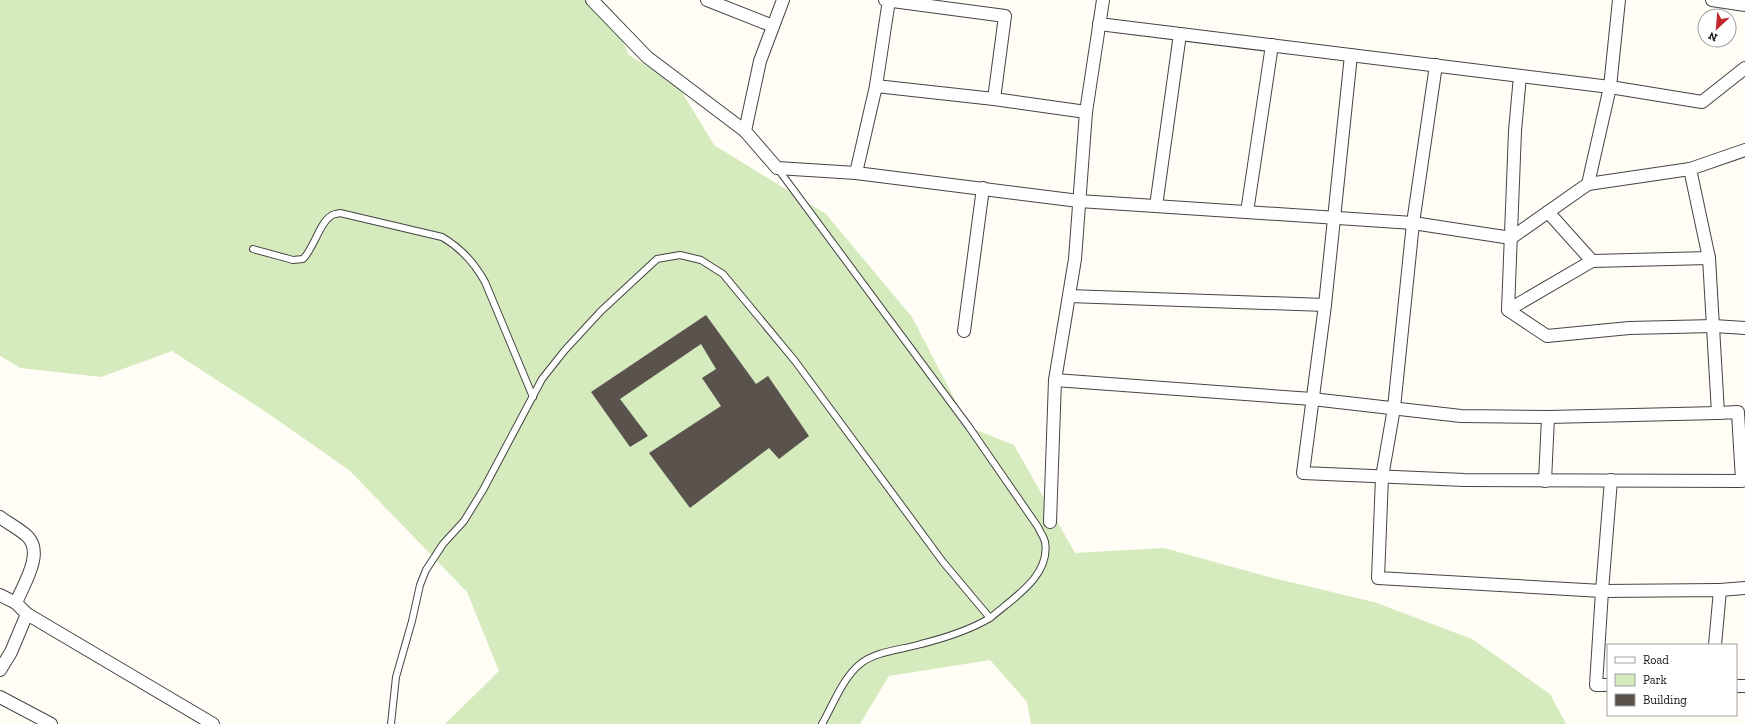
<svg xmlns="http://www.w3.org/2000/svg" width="1745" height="724" viewBox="0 0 1745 724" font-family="'Zilla Slab',serif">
<rect width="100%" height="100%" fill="#fffdf5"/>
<!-- green -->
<path fill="#d5ebbd" d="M0,0H587L614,23L629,55L677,84L714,145L826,214L912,317L969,427L1014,445L1075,553L1164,548L1269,577L1374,602L1472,639L1550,694L1566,724H1031L1027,702L990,660L889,676L860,724H445L499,671L467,592L349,470L269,414L172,351L101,377L21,368L0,356Z"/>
<!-- building -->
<path fill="#5a524d" d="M706,315L756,384L768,376L809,436L779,459L769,448L690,508L649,453L721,406L702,378L716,369L701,344L620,399L648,436L630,447L591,392Z"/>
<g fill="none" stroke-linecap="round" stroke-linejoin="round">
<defs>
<g id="service">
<path d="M253,249L293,260L303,259C314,248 320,222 331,216C333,214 337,214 340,213L442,237C461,248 474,262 485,282L533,397"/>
<path d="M391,724L396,677L412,621L420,585L426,570L443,544L464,521L483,490L542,379L565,350L601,311L657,259L680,255L701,260L723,274L795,361L943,562L990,618C1012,599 1051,576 1045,542C1044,537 1040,532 1038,527L969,427L778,169"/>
<path d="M822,724C833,705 842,679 860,664C876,651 901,650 921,644C945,638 968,631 990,618"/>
</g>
<g id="minor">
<path d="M592,0L647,57L745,131"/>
<path d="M707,0L773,26"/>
<path d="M783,0L760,61L745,131L777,168L856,173"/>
<path d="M885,0L1005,16L994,99L1086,112"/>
<path d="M889,0L876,86L856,173L1079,201L1413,223L1511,238L1588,184L1610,87L1619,0"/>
<path d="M1712,0L1745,5"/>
<path d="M1099,24L1610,87L1702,102L1745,68"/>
<path d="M1351,55L1325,305L1303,473L1464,480L1742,481L1738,412L1718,413L1709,258L1690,169L1588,184"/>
<path d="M1436,65L1413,223L1394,408L1382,477L1378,578L1602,591L1611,480"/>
<path d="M1520,76L1515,131L1508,310L1547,336L1629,328L1714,326L1745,328"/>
<path d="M876,86L994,99"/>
<path d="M1690,169L1745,150"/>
<path d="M1156,206L1180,34"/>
<path d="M1247,212L1272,45"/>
<path d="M1548,212L1592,261L1709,258"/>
<path d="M1069,296L1325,305"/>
<path d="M1508,310L1592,261"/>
<path d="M964,331L983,188"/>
<path d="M1055,380L1312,399L1461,416L1548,417L1718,413"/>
<path d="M1545,481L1548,417"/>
<path d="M0,517C9,524 20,529 28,537C44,554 23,585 16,603"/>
<path d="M1050,522L1055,380L1075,259L1086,112L1103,0"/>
<path d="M1720,590L1745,588"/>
<path d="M0,595L16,603L27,614L11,652L0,670"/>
<path d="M27,614L213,724"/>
<path d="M1608,685H1596L1602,591L1720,590L1715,645"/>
<path d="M1736,686H1745"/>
<path d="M0,697L51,724"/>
</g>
</defs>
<!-- service casing -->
<use href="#service" stroke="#444" stroke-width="8"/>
<!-- minor casing -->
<use href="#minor" stroke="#444" stroke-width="14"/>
<!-- service -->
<use href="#service" stroke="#fff" stroke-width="6"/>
<!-- minor -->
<use href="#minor" stroke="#fff" stroke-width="12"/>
</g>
<!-- legend -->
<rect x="1607" y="644" width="130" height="72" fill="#ffffff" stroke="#a0a0a0"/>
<rect x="1615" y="657" width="20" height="6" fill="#ffffff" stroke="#a0a0a0"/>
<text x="1643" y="664" font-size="12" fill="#111111">Road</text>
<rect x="1615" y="674" width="20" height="12" fill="#d5ebbd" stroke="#a0a0a0"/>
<text x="1643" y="684" font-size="12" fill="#111111">Park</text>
<rect x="1615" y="694" width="20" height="12" fill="#5a524d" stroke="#a0a0a0"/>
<text x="1643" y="704" font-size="12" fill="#111111">Building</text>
<!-- north arrow -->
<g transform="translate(1717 28) rotate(206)"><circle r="19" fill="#ffffff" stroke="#a0a0a0"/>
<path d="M0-3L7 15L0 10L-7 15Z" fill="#c4262e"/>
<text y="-6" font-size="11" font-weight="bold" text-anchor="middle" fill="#111111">N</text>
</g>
</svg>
